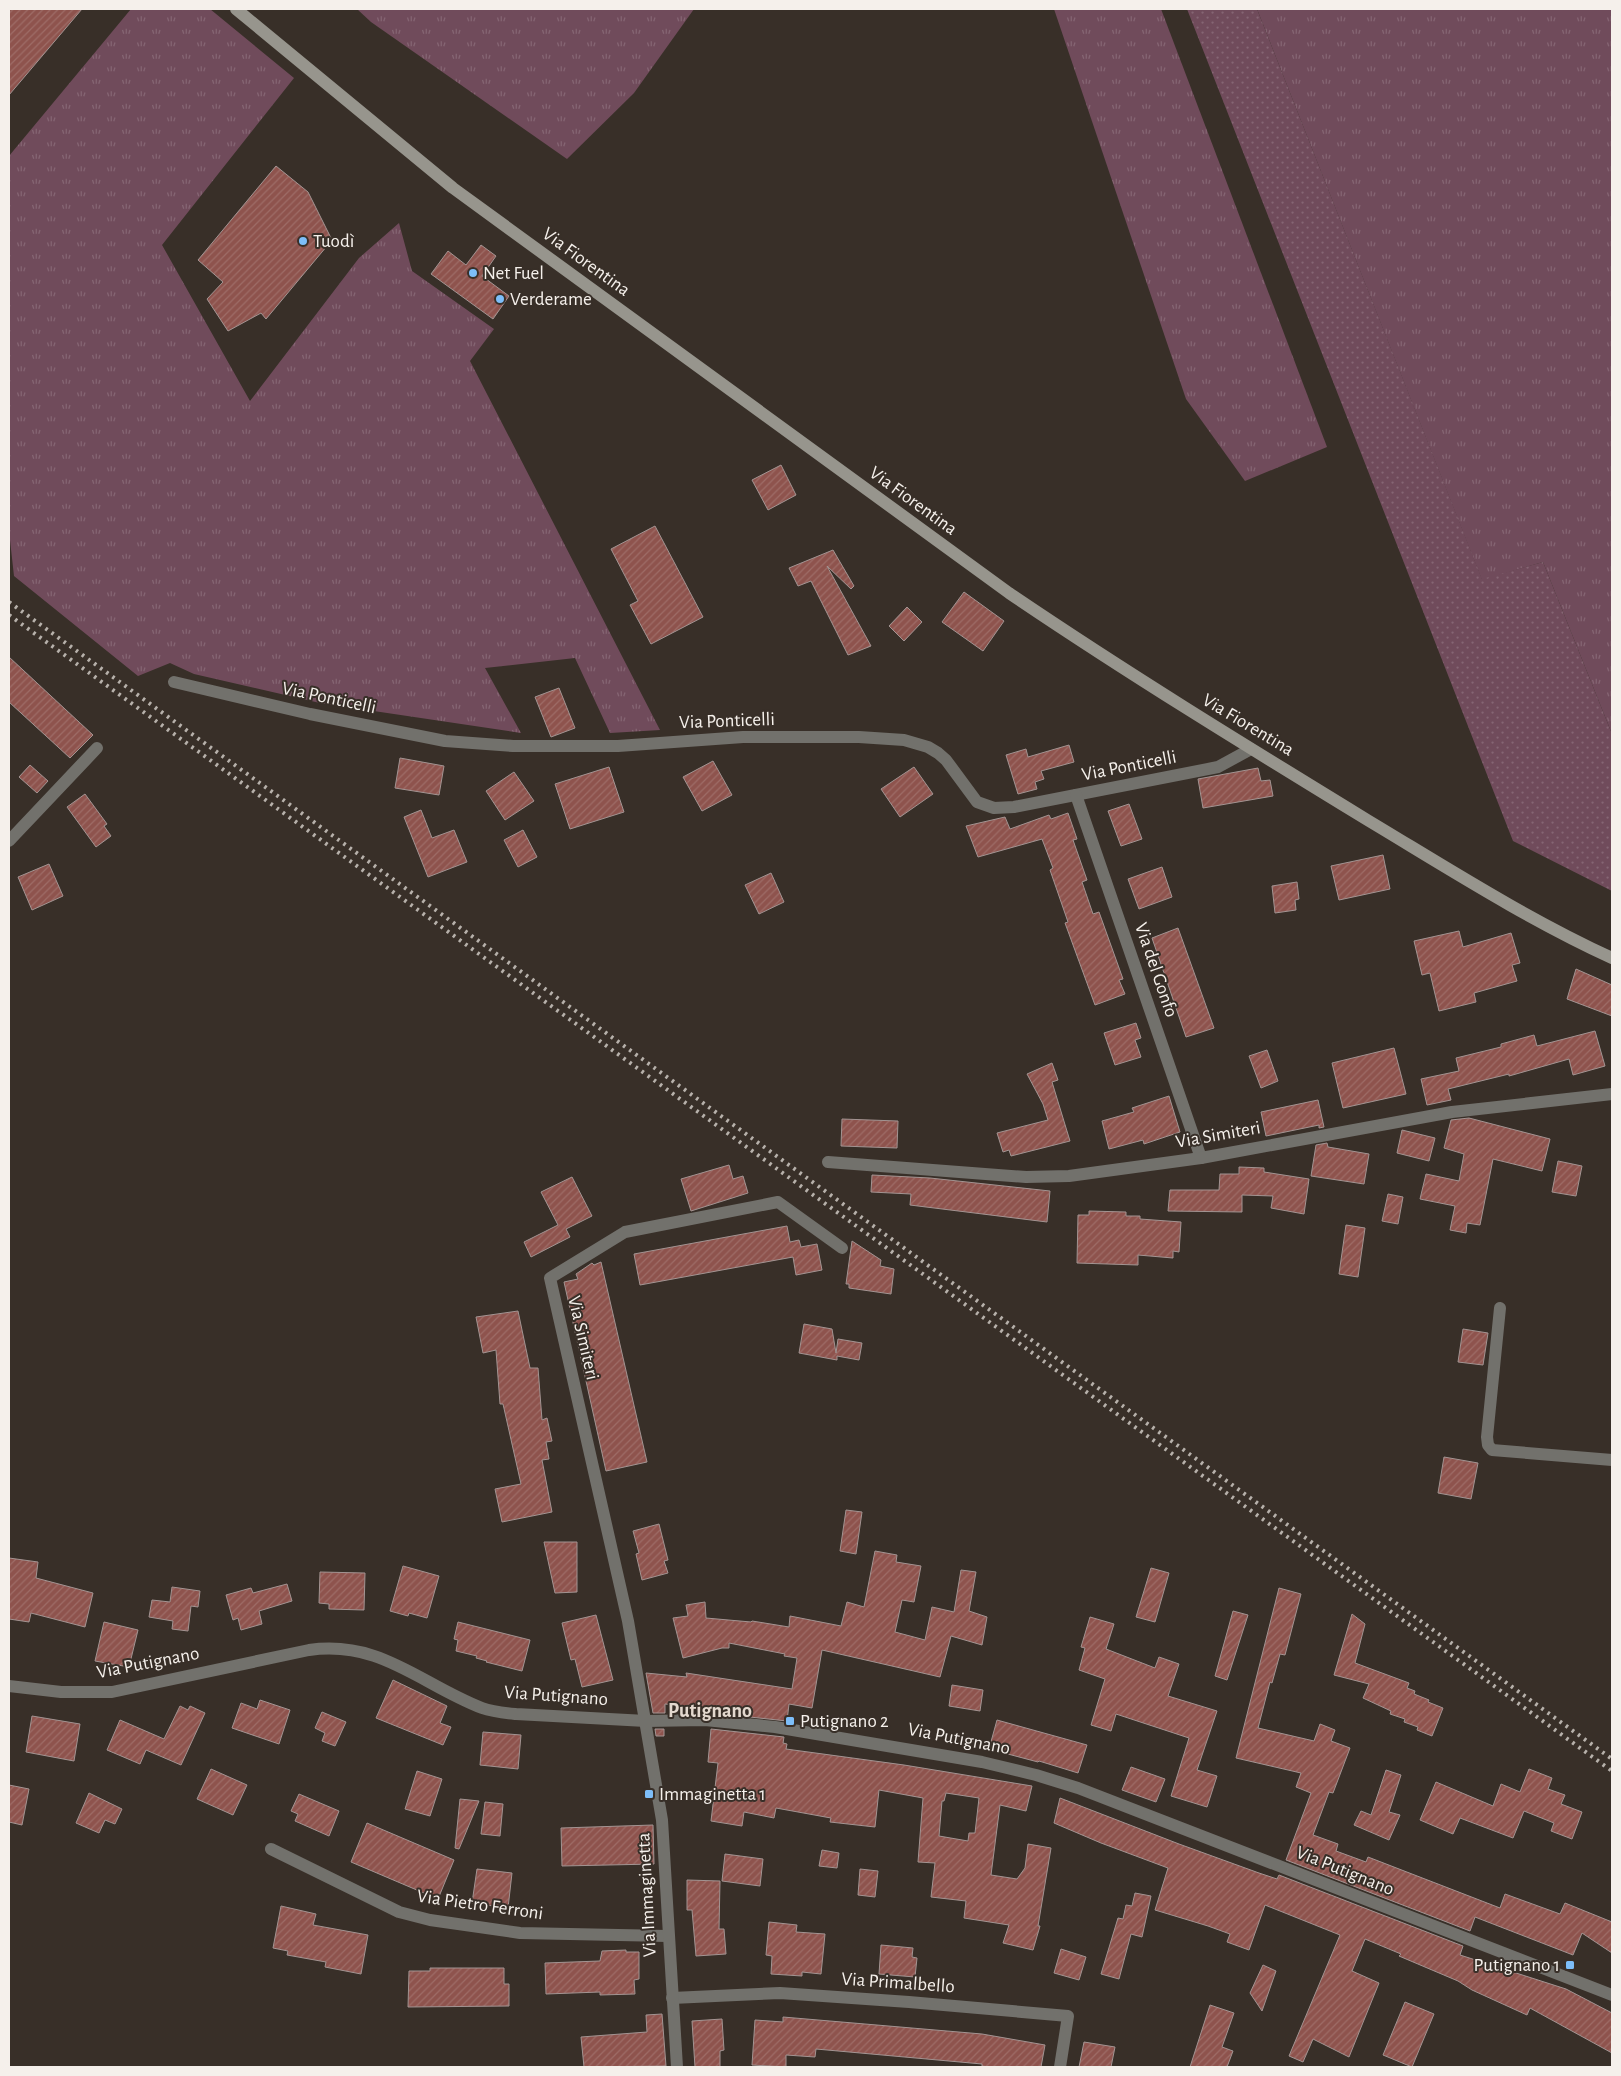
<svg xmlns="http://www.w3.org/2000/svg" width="1621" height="2076" viewBox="0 0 1621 2076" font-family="'Alegreya Sans',sans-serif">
<defs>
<pattern id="grass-tufts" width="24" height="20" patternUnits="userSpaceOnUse" patternTransform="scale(1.25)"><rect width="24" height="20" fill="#704b5b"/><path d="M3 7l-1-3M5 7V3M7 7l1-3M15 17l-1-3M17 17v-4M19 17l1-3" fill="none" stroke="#856573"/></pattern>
<pattern id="park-dots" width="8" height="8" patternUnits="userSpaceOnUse" patternTransform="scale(1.25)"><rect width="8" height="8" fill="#704b5b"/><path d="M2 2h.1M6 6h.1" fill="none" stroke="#856573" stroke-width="1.8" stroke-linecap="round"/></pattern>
<pattern id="building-hatch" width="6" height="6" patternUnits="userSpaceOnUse" patternTransform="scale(1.25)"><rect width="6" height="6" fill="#8e534d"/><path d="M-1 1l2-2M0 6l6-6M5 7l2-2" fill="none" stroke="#9e6c67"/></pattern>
</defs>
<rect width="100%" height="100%" fill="#382f28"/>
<!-- grass -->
<g fill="url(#grass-tufts)">
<path d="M131,9H210L294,78L162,245L250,401L359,258L399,223L412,271L494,329L470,361L660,730L610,733L575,658L485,668L521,733L320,703L194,674L170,663L138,676L14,576L9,531V156Z"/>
<path d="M357,9H694L634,93L567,159L371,22Z"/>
<path d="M1054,9H1161L1327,447L1245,481L1186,399Z"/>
<path d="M1257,9H1612V734L1543,562L1482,580Z"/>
</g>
<!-- park -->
<path fill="url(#park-dots)" d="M1187,9H1257L1482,579L1543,562L1612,734V891L1513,841Z"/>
<!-- building -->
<g fill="url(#building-hatch)" stroke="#a39492" fill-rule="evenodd">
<path d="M9,9H82L9,95Z"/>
<path d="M276,166L308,192L332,240L266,319L261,313L228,331L207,299L223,282L198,260Z"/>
<path d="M481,245L496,256L482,276L509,296L493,319L431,274L448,251L466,265Z"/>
<path d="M781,465L796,495L768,510L752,480Z"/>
<path d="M655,526L703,617L651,644L630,605L638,601L611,549Z"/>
<path d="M833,550L854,586L851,589L827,566L871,646L848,655L811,581L798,586L789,568Z"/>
<path d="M964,592L1004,621L983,651L942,622Z"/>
<path d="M907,607L922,622L904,641L889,626Z"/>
<path d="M9,657L93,735L70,758L9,702Z"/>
<path d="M559,688L575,728L551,737L535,697Z"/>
<path d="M1069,745L1074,762L1041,771L1044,779L1035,782L1037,789L1018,794L1006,755L1026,749L1028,757Z"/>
<path d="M400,758L444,766L439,795L395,788Z"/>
<path d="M713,761L732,795L702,811L683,777Z"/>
<path d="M30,765L48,781L37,793L19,777Z"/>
<path d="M609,767L624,812L570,829L555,784Z"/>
<path d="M914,767L933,794L900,817L881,789Z"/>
<path d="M1258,768L1261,781L1270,780L1273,796L1203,808L1198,779Z"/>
<path d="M514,772L534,801L505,820L486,791Z"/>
<path d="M85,794L107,824L104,826L111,836L96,847L67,807Z"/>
<path d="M1129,804L1142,839L1121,846L1108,811Z"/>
<path d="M421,810L432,838L454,830L467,862L428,877L404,817Z"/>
<path d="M1068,813L1077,839L1073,840L1087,880L1082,882L1093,914L1099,912L1123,979L1119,980L1125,994L1095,1005L1065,923L1068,922L1050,870L1053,868L1042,839L978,857L966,826L1005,817L1010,829L1049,815L1051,819Z"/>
<path d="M523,830L537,857L518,867L504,840Z"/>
<path d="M1383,855L1390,889L1339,900L1331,866Z"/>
<path d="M49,864L63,896L32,910L18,877Z"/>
<path d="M1162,867L1172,897L1139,909L1128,879Z"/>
<path d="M771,873L784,902L759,914L745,885Z"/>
<path d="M1297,882L1299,899L1295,900L1296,910L1275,913L1272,886Z"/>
<path d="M1178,928L1214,1028L1186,1037L1152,938Z"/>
<path d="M1459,931L1463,947L1511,933L1520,963L1512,965L1517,981L1474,993L1476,1002L1439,1011L1430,973L1422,975L1414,941Z"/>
<path d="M1576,969L1612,985V1016L1567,999Z"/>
<path d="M1136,1023L1141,1038L1135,1040L1141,1057L1115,1065L1104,1033Z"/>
<path d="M1595,1031L1605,1066L1573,1075L1569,1059L1509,1076V1074L1448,1089L1451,1100L1427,1105L1421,1079L1459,1071L1456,1058L1501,1047V1044L1534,1035L1537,1046Z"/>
<path d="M1394,1048L1406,1094L1343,1108L1332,1063Z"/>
<path d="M1267,1050L1278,1081L1261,1088L1249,1056Z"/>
<path d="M1052,1063L1058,1080L1052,1082L1070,1141L1011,1156L1009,1150L1003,1152L997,1133L1048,1120L1043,1104L1027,1074Z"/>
<path d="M1169,1096L1180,1132L1144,1144L1143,1140L1109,1149L1102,1121L1134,1112L1132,1108Z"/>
<path d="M1318,1100L1324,1127L1319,1128V1125L1266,1136L1261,1112Z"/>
<path d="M1469,1118L1550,1139L1542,1171L1493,1159L1480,1225L1467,1223L1466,1233L1450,1230L1455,1206L1420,1199L1426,1174L1459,1181L1464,1154L1444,1148L1451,1120Z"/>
<path d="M842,1119L898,1121L897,1148L841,1146Z"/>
<path d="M1402,1130L1435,1138L1429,1161L1397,1153Z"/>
<path d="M1327,1143L1328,1147L1369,1154L1364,1184L1311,1176L1316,1145Z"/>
<path d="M1558,1161L1582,1166L1576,1196L1552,1192Z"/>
<path d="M729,1165L733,1179L743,1176L748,1193L691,1211L681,1179Z"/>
<path d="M1239,1167L1264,1168V1172L1309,1179L1304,1214L1271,1208L1273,1196L1242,1195V1212L1168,1211L1170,1190H1219L1220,1174H1239Z"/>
<path d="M872,1175L930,1178L1050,1191L1047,1222L910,1205L911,1194L871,1192Z"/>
<path d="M572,1177L592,1216L566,1229L570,1237L531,1257L524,1242L558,1225L541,1192Z"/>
<path d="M1388,1194L1403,1197L1398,1224L1382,1221Z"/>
<path d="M1089,1211L1126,1212V1216H1140V1219L1181,1222L1179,1252L1173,1251V1258L1138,1255V1265L1077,1263L1078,1215H1089Z"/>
<path d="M1346,1225L1365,1228L1358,1277L1339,1274Z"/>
<path d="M787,1226L790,1242L799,1240L801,1247L817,1244L822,1270L796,1275L793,1257L640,1285L634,1254Z"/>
<path d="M852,1241L881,1260L880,1266L894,1269L891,1294L849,1288V1284H846Z"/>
<path d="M601,1262L647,1462L606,1471L564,1282L578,1279L576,1274L592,1263L594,1265Z"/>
<path d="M518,1311L530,1368H538L542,1420L547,1418L552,1441L546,1442L549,1459L542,1460L552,1512L502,1522L495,1489L521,1484L503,1404H500L496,1350L483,1353L476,1317Z"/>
<path d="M804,1324L832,1329L836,1353L838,1339L862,1343L859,1360L837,1356V1360L799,1353Z"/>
<path d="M1463,1329L1488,1333L1483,1365L1458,1362Z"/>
<path d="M1444,1457L1478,1463L1471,1499L1438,1493Z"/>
<path d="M846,1510L862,1512L856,1554L840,1551Z"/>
<path d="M659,1524L668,1560L664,1561L668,1573L642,1580L636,1554L639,1553L633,1531Z"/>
<path d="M544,1542H577V1592L555,1593Z"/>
<path d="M875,1551L897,1555L896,1562L921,1566L914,1602L902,1600L895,1632L925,1640L932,1607L954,1612L961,1570L976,1572L969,1611L987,1617L982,1645L951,1636L940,1677L822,1650L812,1708L789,1704L787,1721L712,1713L713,1710L665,1704V1713H653L646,1673L687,1677L686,1673L792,1689L797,1658L784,1656L785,1654L729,1643V1648H722L683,1658L673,1618L688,1616L686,1605L705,1602L706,1618L751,1622L752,1621L789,1627L790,1616L841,1626L847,1602L864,1607Z"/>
<path d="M9,1558L38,1562L36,1578L93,1593L85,1627L31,1613L29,1622L9,1619Z"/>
<path d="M403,1566L439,1576L427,1618L409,1613L408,1616L390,1611Z"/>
<path d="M1151,1568L1169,1573L1155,1622L1136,1617Z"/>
<path d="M320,1572L365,1573L364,1610L329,1609V1604L319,1603Z"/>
<path d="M287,1584L292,1601L259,1611L262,1624L241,1630L238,1618L233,1620L226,1595L251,1588L253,1593Z"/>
<path d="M172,1587L200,1591L198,1607L191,1606L188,1631L172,1629L173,1621L149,1617L152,1600L170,1602Z"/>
<path d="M1279,1588L1301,1594L1285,1655L1280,1654L1272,1683L1270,1682L1258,1728L1314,1741L1320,1724L1335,1730L1331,1741L1350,1748L1333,1793L1329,1792L1313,1835L1338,1844L1336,1851L1366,1862L1368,1857L1500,1908L1505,1894L1560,1914L1565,1903L1612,1922V1953L1582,1933L1573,1955L1475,1917L1470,1931L1286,1860L1311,1793L1296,1787L1301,1773L1236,1758Z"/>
<path d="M1233,1611L1248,1615L1227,1680L1215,1676Z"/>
<path d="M1352,1614L1365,1624L1355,1663L1409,1683L1407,1688L1415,1691L1414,1694L1429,1700L1428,1702L1443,1708L1432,1736L1417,1730L1418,1727L1404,1722L1405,1719L1390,1714L1391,1711L1363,1698L1369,1684L1334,1675Z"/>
<path d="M596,1615L613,1680L582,1687L575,1659L571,1660L562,1623Z"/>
<path d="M1090,1617L1114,1624L1106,1649L1155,1668L1159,1657L1179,1664L1168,1696L1217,1711L1197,1770L1217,1776L1207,1807L1171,1796L1189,1738L1116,1714L1111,1731L1091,1725L1105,1679L1079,1670L1085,1648L1081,1647Z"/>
<path d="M104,1622L138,1630L129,1667L95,1661Z"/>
<path d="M458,1622L530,1640L522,1671L486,1662L487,1661L476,1658L477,1656L456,1651L458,1640L454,1639Z"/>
<path d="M393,1680L447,1706L440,1723L451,1727L443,1745L376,1718Z"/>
<path d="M952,1685L983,1690L980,1711L949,1706Z"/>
<path d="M260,1700L290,1710L279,1744L232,1728L241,1703L257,1709Z"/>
<path d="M180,1706L188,1710L190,1706L205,1713L181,1765L146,1750L140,1764L107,1750L120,1720L164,1739Z"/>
<path d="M322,1712L346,1722L335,1746L322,1741L325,1733L315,1728Z"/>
<path d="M32,1716L80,1724L74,1761L26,1752Z"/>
<path d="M997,1720L1087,1745L1078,1773L1039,1761L1038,1762L989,1749Z"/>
<path d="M655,1729H664V1736H656Z"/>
<path d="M711,1729L784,1737L783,1743L787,1744L786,1749L904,1765L1032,1786L1026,1811L1000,1805L991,1875L1017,1879L1025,1868L1028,1844L1051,1848L1038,1926H1040L1033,1950L1003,1943L1009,1925L964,1918L966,1901L931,1897L935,1863L918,1862L923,1798L879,1790L875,1827L830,1822L831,1818L776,1808L774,1818L744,1812L742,1826L711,1821L718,1763L708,1762ZM946,1793L979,1798L975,1833H969L968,1841L939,1836L942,1801H944Z"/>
<path d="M483,1732L521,1735L518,1769L480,1765Z"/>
<path d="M1131,1767L1165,1779L1156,1802L1122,1790Z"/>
<path d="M211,1769L247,1785L233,1815L197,1799Z"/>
<path d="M1529,1769L1552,1778L1548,1789L1565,1795L1561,1804L1582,1812L1572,1839L1551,1831L1554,1823L1524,1811L1513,1838L1460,1818L1453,1834L1420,1820L1436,1782L1493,1806L1501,1784L1520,1792Z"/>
<path d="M1386,1770L1401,1775L1389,1812L1400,1815L1389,1840L1354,1825L1361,1811L1371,1815Z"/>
<path d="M417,1771L442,1779L430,1816L405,1809Z"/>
<path d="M9,1785L29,1789L22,1825L9,1822Z"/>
<path d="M89,1793L122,1809L115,1824L105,1820L99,1833L76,1823Z"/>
<path d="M299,1794L339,1811L329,1836L295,1821L298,1814L291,1811Z"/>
<path d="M1060,1798L1179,1844L1259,1873L1277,1879L1279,1875L1463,1946L1460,1955L1566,1989L1612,2013V2053L1530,2008L1527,2015L1472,1990L1458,1981L1399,1956L1401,1954L1365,1939L1352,1971L1379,1983L1349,2057L1313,2039L1303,2062L1289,2056L1340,1935L1265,1905L1249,1950L1227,1942L1230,1934L1208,1926L1155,1910L1168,1868L1101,1843L1054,1823Z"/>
<path d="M460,1799L479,1801L459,1849L455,1848Z"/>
<path d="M485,1802L503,1804L500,1836L481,1834Z"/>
<path d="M367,1823L454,1860L438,1899L351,1862Z"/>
<path d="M653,1825L654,1864L562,1866L561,1828Z"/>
<path d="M822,1850L839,1853L837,1868L819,1866Z"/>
<path d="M725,1854L763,1859L760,1886L722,1881Z"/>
<path d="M477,1869L512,1873L508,1908L472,1903Z"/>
<path d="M860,1869L878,1871L875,1897L858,1895Z"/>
<path d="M687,1880L720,1881L719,1929H724L726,1954L696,1956L692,1910H687Z"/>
<path d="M1135,1893L1151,1896L1142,1937L1131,1934L1119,1979L1101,1974L1118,1918L1123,1919L1126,1905L1132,1906Z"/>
<path d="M281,1906L316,1914L313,1925L368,1935L361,1974L325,1967L326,1962L287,1955L288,1951L273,1948Z"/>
<path d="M769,1922L797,1925L796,1932L825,1934L821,1974L802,1972V1976L771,1974L772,1956L766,1955Z"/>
<path d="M881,1945L913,1948L912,1957L917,1958L915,1977L879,1974Z"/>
<path d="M1061,1949L1086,1957L1079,1980L1054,1973Z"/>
<path d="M626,1950V1952H639V1979L634,1980L635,1994L600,1995V1992L546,1994L545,1963L600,1961L602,1951Z"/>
<path d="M1263,1965L1276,1971L1262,2011L1250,1993Z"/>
<path d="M430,1968H504V1984H509V2006L408,2007L409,1971H430Z"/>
<path d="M1405,2002L1434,2014L1412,2067L1383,2055Z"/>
<path d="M1210,2005L1234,2013L1222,2047L1233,2051L1227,2067H1190Z"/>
<path d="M662,2014L666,2066L584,2067L581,2037L647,2032L646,2015Z"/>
<path d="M783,2017L982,2034L1045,2045L1041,2067H989L982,2066V2064L816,2049L815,2057L786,2055V2067L752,2065L755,2020L783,2022Z"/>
<path d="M722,2019L724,2050L720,2051V2067H695L692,2021Z"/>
<path d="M1084,2042L1115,2047L1111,2067H1079Z"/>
</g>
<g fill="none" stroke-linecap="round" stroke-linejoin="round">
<!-- minor -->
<g stroke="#72716c" stroke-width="12">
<path d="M174,682L310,714L445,741L513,746H618L743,737H859L904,740L928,747L938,753L946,760L977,802L994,808L1014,807L1218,767L1251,749"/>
<path d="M1076,795L1201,1158"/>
<path d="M9,841L97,748"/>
<path d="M828,1162L1026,1177L1069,1176L1201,1158L1452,1112L1612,1094"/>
<path d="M1500,1308L1487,1437L1488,1445L1492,1450L1612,1460"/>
<path d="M9,1686L61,1692H112L309,1650C381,1640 420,1684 482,1708C493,1712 505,1713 516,1714L646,1721L705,1720L775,1727L982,1762L1036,1775L1078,1788L1612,1995"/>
<path d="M271,1849L399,1912L430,1920L520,1933L668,1936"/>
<path d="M672,1998L780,1993L909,2002L1068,2016L1060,2067"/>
<path d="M677,2067L662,1820L628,1621L550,1278L625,1232L778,1202L842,1248"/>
</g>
<!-- secondary -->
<path stroke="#97958d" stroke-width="12" d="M236,9L453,188L1009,593C1127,673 1248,747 1369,821C1449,869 1527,919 1612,958"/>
<!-- rail -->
<g stroke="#b7b1ab" stroke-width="4" stroke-dasharray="2.5 5" stroke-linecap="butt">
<path d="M9,602L1612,1759"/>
<path d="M9,615L1612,1771"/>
</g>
</g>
<!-- markers -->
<g fill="#7dbef9" stroke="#382f28" stroke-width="2">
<circle cx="303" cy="241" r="5"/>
<circle cx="473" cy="273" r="5"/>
<circle cx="500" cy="299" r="5"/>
<rect x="785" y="1716" width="10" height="10" rx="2.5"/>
<rect x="644" y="1789" width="10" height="10" rx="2.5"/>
<rect x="1565" y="1960" width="10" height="10" rx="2.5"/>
</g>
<g text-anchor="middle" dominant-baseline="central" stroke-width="4" stroke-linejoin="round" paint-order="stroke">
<!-- poi labels -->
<g font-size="19" fill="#f5f0eb" stroke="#382f28" text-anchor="start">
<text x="313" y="241">Tuodì</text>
<text x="483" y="273">Net Fuel</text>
<text x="510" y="299">Verderame</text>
<text x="800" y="1721">Putignano 2</text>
<text x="659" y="1794">Immaginetta 1</text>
<text x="1560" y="1965" text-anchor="end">Putignano 1</text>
</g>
<!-- street labels -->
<g font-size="19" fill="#f5f0eb" stroke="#382f28">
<text transform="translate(586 262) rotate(36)">Via Fiorentina</text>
<text transform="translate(913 501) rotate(36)">Via Fiorentina</text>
<text transform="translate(329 698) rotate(12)">Via Ponticelli</text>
<text transform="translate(727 721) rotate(-2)">Via Ponticelli</text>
<text transform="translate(1248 725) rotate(31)">Via Fiorentina</text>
<text transform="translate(1129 766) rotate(-11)">Via Ponticelli</text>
<text transform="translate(1156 970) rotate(71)">Via del Gonfo</text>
<text transform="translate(1218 1135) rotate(-10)">Via Simiteri</text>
<text transform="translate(583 1338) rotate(77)">Via Simiteri</text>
<text transform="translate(148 1663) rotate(-11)">Via Putignano</text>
<text transform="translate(556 1696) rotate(4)">Via Putignano</text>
<text transform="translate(959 1739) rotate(11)">Via Putignano</text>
<text transform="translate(1345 1871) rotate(22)">Via Putignano</text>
<text transform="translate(647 1895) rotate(-93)">Via Immaginetta</text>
<text transform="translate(480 1905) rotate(8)">Via Pietro Ferroni</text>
<text transform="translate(898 1983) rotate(4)">Via Primalbello</text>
</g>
<!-- neighbourhood labels -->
<g font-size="20" font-weight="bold" fill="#e4d9cf" stroke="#382f28">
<text x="710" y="1711">Putignano</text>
</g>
</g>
<!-- border -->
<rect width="1621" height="2076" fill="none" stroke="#f5f0eb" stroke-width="20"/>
</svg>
